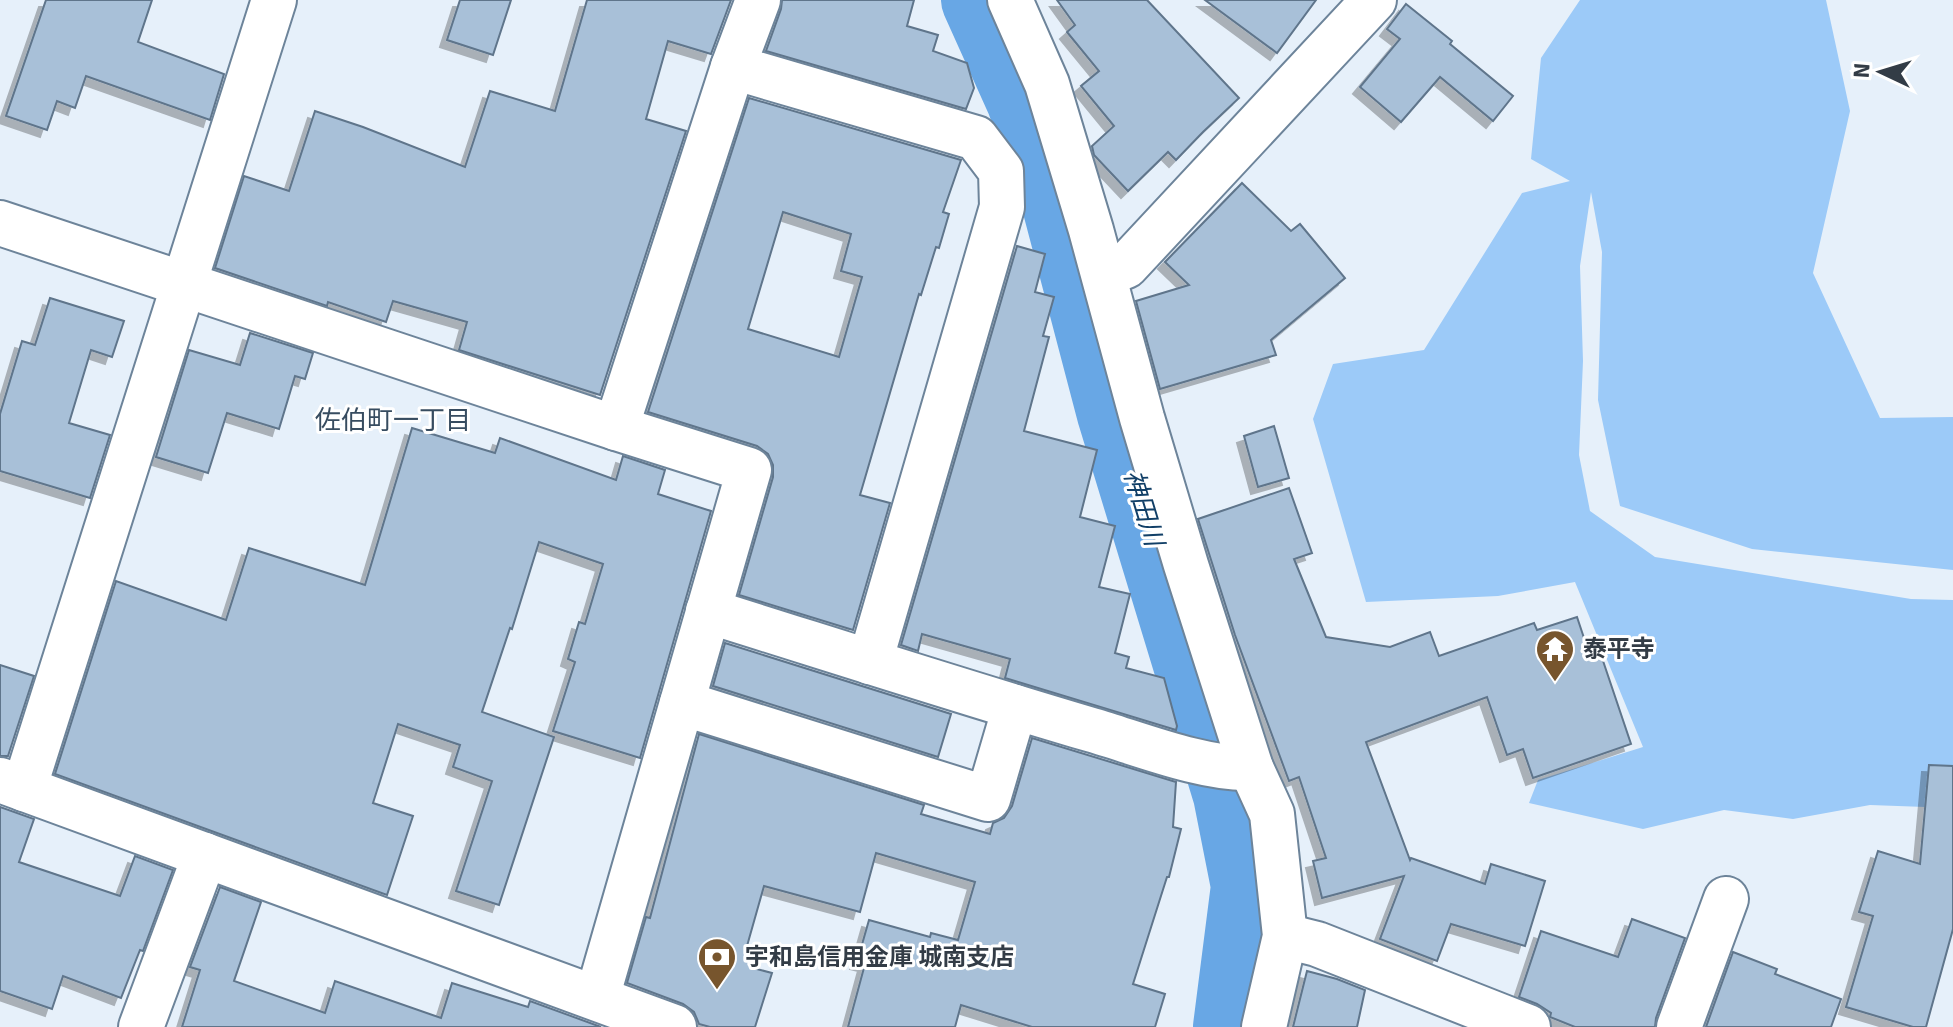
<svg xmlns="http://www.w3.org/2000/svg" width="1953" height="1027" viewBox="0 0 1953 1027" font-family="Signika,'Noto Sans JP',sans-serif">
<defs>
<filter id="shadow"><feDropShadow dx="-7" dy="7" stdDeviation="0" flood-color="#0004"/></filter>
</defs>
<rect width="100%" height="100%" fill="#e6f0fa"/>
<!-- green -->
<path fill="#9ccaf8" d="M1580,0H1826L1850,111L1813,273L1880,418L1953,417V570L1752,549L1620,506L1598,400L1602,252L1591,192L1580,266L1583,361L1579,455L1590,511L1655,557L1911,599L1953,600V808L1870,805L1793,819L1724,810L1643,829L1529,803L1538,780L1643,747L1575,582L1498,596L1366,602L1313,419L1333,364L1424,350L1522,193L1570,181L1531,159L1541,58Z"/>
<g fill="none" stroke-linecap="round" stroke-linejoin="round">
<!-- river -->
<path stroke="#68a7e5" stroke-width="74" d="M978,0L1023,100L1052,178L1114,414L1230,795L1248,886L1230,1027"/>
</g>
<!-- building -->
<g fill="#a8c0d8" stroke="#5f758b" stroke-width="2" fill-rule="evenodd" filter="url(#shadow)">
<path d="M46,0H152L138,42L224,74L210,120L86,76L75,108L57,101L47,130L6,116Z"/>
<path d="M460,0H511L493,55L447,40Z"/>
<path d="M587,0H731L711,54L668,41L646,119L686,131L600,395L459,350L467,322L393,301L386,322L328,302L327,306L215,268L244,176L289,191L315,111L363,127L465,167L490,91L555,111Z"/>
<path d="M782,0H914L907,26L938,35L933,51L967,63L974,88L966,109L766,51L781,9Z"/>
<path d="M1057,0H1147L1239,98L1203,132L1176,160L1168,152L1128,191L1094,155L1092,146L1114,126L1081,86L1099,71L1067,32L1075,25Z"/>
<path d="M1205,0H1316L1277,53Z"/>
<path d="M1406,4L1452,41L1450,44L1513,96L1493,121L1440,77L1401,122L1360,87L1400,39L1387,29Z"/>
<path d="M749,98L961,160L943,212L949,214L939,248L936,247L921,295L919,294L860,495L890,503L853,630L739,595L773,477V465L768,454L757,446L648,412ZM783,212L851,234L841,271L862,277L839,357L748,329Z"/>
<path d="M1242,183L1291,231L1300,224L1345,278L1271,340L1276,355L1160,389L1136,301L1189,285L1165,262Z"/>
<path d="M1017,246L1045,254L1035,292L1054,297L1043,336L1049,337L1024,431L1097,450L1080,517L1115,526L1099,587L1130,594L1115,653L1129,657L1126,668L1164,678L1177,726L1176,730L1005,678L1010,659L922,634L918,651L901,645Z"/>
<path d="M50,298L124,321L112,357L91,350L69,423L110,435L90,498L0,471V414L22,341L35,345Z"/>
<path d="M250,333L313,353L305,379L295,376L279,429L227,413L208,473L156,457L189,350L240,365Z"/>
<path d="M1274,426L1289,478L1258,487L1244,436Z"/>
<path d="M412,428L495,453L500,438L616,480L623,456L665,470L658,494L711,511L640,758L553,731L575,662L568,659L579,622L585,624L603,564L539,542L512,629L510,628L482,712L554,737L499,905L456,891L492,781L453,767L460,745L398,724L373,803L413,816L387,895L55,774L116,581L226,620L249,548L365,585Z"/>
<path d="M1289,488L1312,553L1294,559L1326,637L1390,647L1430,632L1439,656L1534,623L1537,630L1577,617L1588,650L1598,646L1631,744L1533,778L1523,749L1507,755L1487,697L1366,742L1410,860L1411,858L1485,884L1491,864L1545,881L1525,946L1451,924L1437,961L1380,939L1404,876L1322,898L1313,861L1326,858L1299,777L1289,781L1235,635L1198,519Z"/>
<path d="M725,643L951,714L938,757L713,686Z"/>
<path d="M0,665L34,676L8,756H0Z"/>
<path d="M699,734L924,805L921,814L990,834L993,823L1004,818L1012,806L1032,738L1176,782L1173,827L1181,829L1169,877H1167L1133,984L1165,994L1155,1027H1032L961,1005L955,1027H848L865,964L857,962L869,920L930,937L931,933L958,940L975,882L876,853L860,912L764,886L747,946L758,949L753,968L772,973L755,1027H710L699,1024L694,1012L683,1004L627,983L646,917L650,918Z"/>
<path d="M1929,765L1953,766V929L1926,1027H1913L1846,1007L1873,916L1859,912L1878,851L1920,864Z"/>
<path d="M0,807L34,819L19,862L120,896L135,856L173,870L143,951L140,950L121,998L63,976L52,1009L0,991Z"/>
<path d="M220,887L261,902L234,981L325,1013L335,981L441,1018L452,983L528,1007L530,1001L601,1027H182L200,970L190,967Z"/>
<path d="M1632,919L1685,938L1656,1018L1655,1027H1575L1550,1017L1551,1013L1537,1004L1519,997L1541,931L1618,957Z"/>
<path d="M1733,952L1777,969L1775,974L1841,999L1831,1027H1706Z"/>
<path d="M1307,971L1337,979L1365,990L1357,1027H1293Z"/>
</g>
<g fill="none" stroke-linecap="round" stroke-linejoin="round">
<defs>
<g id="minor">
<path d="M1010,0L1047,84L1091,230L1142,418L1186,565L1251,768L1272,814L1285,936L1264,1027"/>
<path d="M733,67L976,138L1001,171L1002,207L870,662"/>
<path d="M0,223L616,428L749,470L597,998"/>
<path d="M1104,275L1126,266L1374,0"/>
<path d="M616,428L733,67L758,0"/>
<path d="M708,611C836,651 963,692 1092,730C1137,743 1204,770 1251,768"/>
<path d="M682,703L988,799L1015,707"/>
<path d="M0,780L674,1027"/>
<path d="M24,789L274,0"/>
<path d="M1285,936L1317,944L1528,1027"/>
<path d="M141,1027L205,855"/>
<path d="M1679,1027L1726,899"/>
</g>
</defs>
<!-- minor casing -->
<use href="#minor" stroke="#6d849a" stroke-width="48"/>
<!-- minor -->
<use href="#minor" stroke="#fff" stroke-width="44"/>
</g>
<!-- icons -->
<defs>
<symbol id="temple-pin" viewBox="-11 -11 22 30"><path d="M0 17L-7.5 6A9.5 9.5 0 1 1 7.5 6Z" fill="#77552d" stroke="#fff"/><path d="M0-6L5-2H3V0L6.5 2.5H4V6H1.5V3h-3V6H-4V2.5H-6.5L-3 0V-2H-5Z" fill="#fff"/></symbol>
<symbol id="bank-pin" viewBox="-11 -11 22 30"><path d="M0 17L-7.5 6A9.5 9.5 0 1 1 7.5 6Z" fill="#77552d" stroke="#fff"/><path d="M-6-4H6V4H-6ZM0-2.3a2.3 2.3 0 1 0 0 4.6a2.3 2.3 0 1 0 0-4.6Z" fill="#fff"/></symbol>
</defs>
<g fill-rule="evenodd">
<use href="#temple-pin" x="1533" y="627" width="44" height="60"/>
<use href="#bank-pin" x="695" y="935" width="44" height="60"/>
</g>
<g text-anchor="middle" dominant-baseline="central" stroke-width="6" stroke-linejoin="round" paint-order="stroke">
<!-- poi labels -->
<g font-size="24" font-weight="bold" fill="#333c46" stroke="#fff" text-anchor="start">
<text x="1583" y="649">泰平寺</text>
<text x="745" y="957">宇和島信用金庫 城南支店</text>
</g>
<!-- neighbourhood labels -->
<g font-size="26" fill="#374c60" stroke="#fff">
<text x="393" y="421">佐伯町一丁目</text>
</g>
<!-- water labels -->
<g font-size="26" font-style="italic" fill="#113f67" stroke="#fff">
<text transform="translate(1143 508) rotate(73)">神田川</text>
</g>
</g>
<!-- north arrow -->
<g transform="translate(1881 72) rotate(274)" stroke="#ffffff" stroke-width="6" paint-order="stroke">
<path d="M0-6L14 30L0 20L-14 30Z" fill="#333c46"/>
<text y="-12" font-size="22" font-weight="bold" text-anchor="middle" fill="#333c46">N</text>
</g>
</svg>
